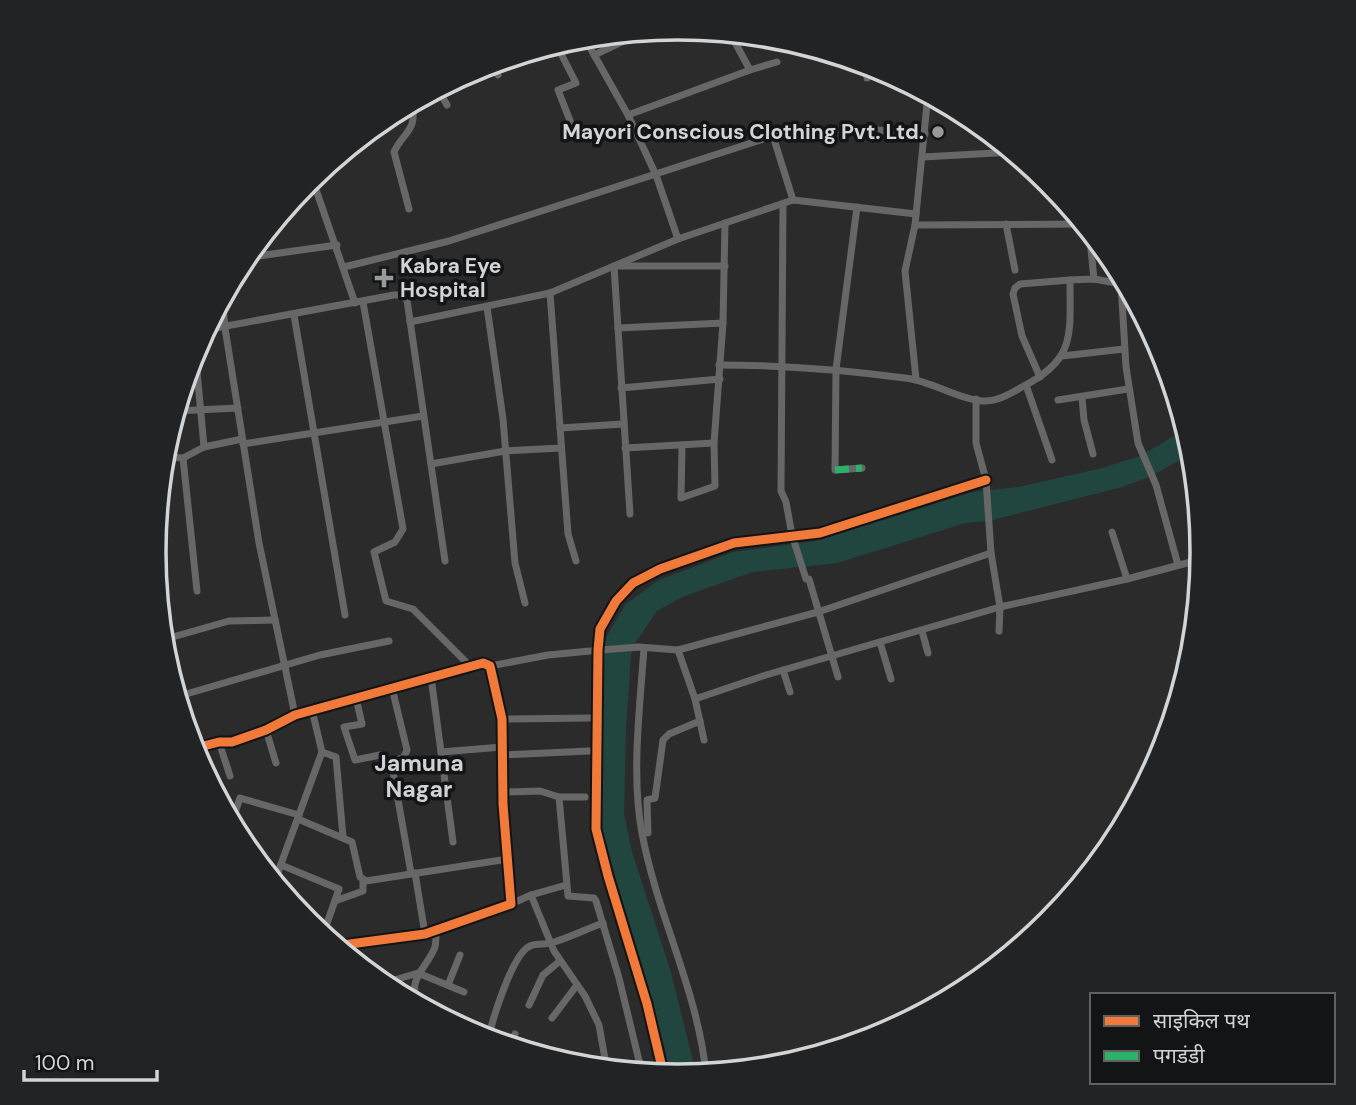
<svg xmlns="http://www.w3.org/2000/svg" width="1356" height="1105" viewBox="0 0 1356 1105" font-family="'DM Sans','Noto Sans Devanagari',sans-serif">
<rect width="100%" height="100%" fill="#2b2b2c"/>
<!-- water -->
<path fill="#214640" d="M1186,429L1193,453L1149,477L1122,487L988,521L966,523L837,563L753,572L682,597L657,611L635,643L631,655L626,728L624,813L632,852L670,969L694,1065L695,1075L668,1076L665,1049L652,1002L600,825L597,792L602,690L600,654L601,646L626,604L659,580L733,552L816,541L972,492L1018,487L1098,469L1140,456Z"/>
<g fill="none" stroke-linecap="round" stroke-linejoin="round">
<!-- street -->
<g stroke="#676768" stroke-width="7">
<path d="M584,37L628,115L656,175L678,239"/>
<path d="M556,44L576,83L558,90L576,136"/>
<path d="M594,55L645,31"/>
<path d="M491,64L498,75"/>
<path d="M866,64L867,78"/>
<path d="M750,70L777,62"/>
<path d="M438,89L447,105"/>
<path d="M628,115L750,70L730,33"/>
<path d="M773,136L793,200"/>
<path d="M923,157L1013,152"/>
<path d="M312,178L355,303"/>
<path d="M783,204L781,491L786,502L792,535L806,579"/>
<path d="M857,207L836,369L835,470L862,468"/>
<path d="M409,209L394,152C403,132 419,130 411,103"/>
<path d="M1006,224L1015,270"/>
<path d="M915,225L1084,224"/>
<path d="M1089,230L1094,279"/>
<path d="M244,258L337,245"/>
<path d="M344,267L449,241L773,136C824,125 874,129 925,134"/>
<path d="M1121,284L1126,367L1138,443L1156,485L1178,565"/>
<path d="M550,293L568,534L576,561"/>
<path d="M222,297L225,328L259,543L295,715"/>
<path d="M363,302L403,529L395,542L374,552L386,601L413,609L471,667"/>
<path d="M487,307L503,419L515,563L525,603"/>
<path d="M294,315L345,615"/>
<path d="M410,322L550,293L678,239L793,200L916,214"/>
<path d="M618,328L723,323"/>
<path d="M205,330L394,295H401L407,300L445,561"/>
<path d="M195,349L204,447"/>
<path d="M1062,356L1124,349"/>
<path d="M719,365C782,365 843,370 905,378C932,381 957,399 982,401C997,402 1010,394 1022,387C1076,359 1070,336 1070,280L1094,279L1127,285"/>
<path d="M1040,377L1022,336L1013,294L1015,288L1020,284L1070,280"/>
<path d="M916,379L905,271L915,225L927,104L929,99L934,97"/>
<path d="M1026,385L1052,460"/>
<path d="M621,388L720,379"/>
<path d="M1082,398L1084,420L1093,454"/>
<path d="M976,399V443L986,480L991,553L1000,607L999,631"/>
<path d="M1058,400L1128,389"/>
<path d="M175,411L238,408"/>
<path d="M560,428L623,424"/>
<path d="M243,444L423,416"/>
<path d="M682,446L681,498L715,486L714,443L723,323L725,223"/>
<path d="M625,448L714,443"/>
<path d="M183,458L197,591"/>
<path d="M431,464L505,451L561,448"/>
<path d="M162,466L166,457L183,458L204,447L242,439"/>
<path d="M630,514L614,266H725"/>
<path d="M1112,532L1127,579"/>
<path d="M809,579L838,677"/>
<path d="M922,631L928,653"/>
<path d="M162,640L229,621L275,620"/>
<path d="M880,642L891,679"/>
<path d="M644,648C640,705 631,777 642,833C657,915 698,991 706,1074"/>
<path d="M678,650L695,699L704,740"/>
<path d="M490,666L548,655L601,650L639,647L678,650L818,612L991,553"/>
<path d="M783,670L790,692"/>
<path d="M431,677L453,842"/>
<path d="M392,688L407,750L404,757L395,761L392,766L411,873"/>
<path d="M176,697L320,655L389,641"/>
<path d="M356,698L362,724L344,727L355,760L380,755"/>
<path d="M695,699L766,675L1000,607L1127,579L1202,559"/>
<path d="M502,719L590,718"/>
<path d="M266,730L276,763"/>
<path d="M219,742L230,776"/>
<path d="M192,749L219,742H232L266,730L295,715L483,663L490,666L502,719L503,804L511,904L425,934L335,946"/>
<path d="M322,752L336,757L343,837"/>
<path d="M441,752L502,747"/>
<path d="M502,755L589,751"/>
<path d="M504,792L540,791L559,797H585"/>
<path d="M559,797L568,896L594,898L596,901L619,978L642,1073"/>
<path d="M298,819L352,842L360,877L366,881L508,859"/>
<path d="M231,824L240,798L299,815"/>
<path d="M648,833L647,800L655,798L663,740L669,734L700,721"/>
<path d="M281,865L339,889L326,926L323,929"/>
<path d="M415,873L425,934"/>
<path d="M274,883L322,752L312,710"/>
<path d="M531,895L566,885"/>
<path d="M335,901L363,891V880"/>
<path d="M511,904L531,895L554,951L585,996L599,1025L607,1070"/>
<path d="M306,922L323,929L321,935"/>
<path d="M384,983L418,973L464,992"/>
<path d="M448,985L460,955"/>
<path d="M529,1005L543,975L560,961"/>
<path d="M428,1011C398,985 426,971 435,947C436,943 436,936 436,931"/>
<path d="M552,1018L577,985"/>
<path d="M488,1040C492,1021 512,954 530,946C536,943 545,945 551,943C569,938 586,929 603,923"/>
<path d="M509,1047L515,1034"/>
<path d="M664,1076L647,1004L608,876L596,829L598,650L600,629L616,601L633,583L660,569L734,543L820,533L986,480"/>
</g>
<!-- quiet -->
<path stroke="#2db169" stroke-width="7" stroke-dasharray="14 7" stroke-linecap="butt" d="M835,470L862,468"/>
<defs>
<g id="cycleway">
<path d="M192,749L219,742H232L266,730L295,715L483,663L490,666L502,719L503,804L511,904L425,934L335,946"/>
<path d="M664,1076L647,1004L608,876L596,829L598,650L600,629L616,601L633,583L660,569L734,543L820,533L986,480"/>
</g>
</defs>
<!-- cycleway casing -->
<use href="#cycleway" stroke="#131415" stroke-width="13"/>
<!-- cycleway -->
<use href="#cycleway" stroke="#f17a3a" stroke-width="9"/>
</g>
<!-- markers -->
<g fill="#98999a" stroke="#131415" stroke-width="2.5">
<circle cx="938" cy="132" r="7"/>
<path d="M380.5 267.5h7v7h7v7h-7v7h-7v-7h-7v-7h7z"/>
</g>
<g text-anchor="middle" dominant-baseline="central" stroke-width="7" stroke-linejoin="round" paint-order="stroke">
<!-- poi labels -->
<g font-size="21" font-weight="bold" fill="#d3d4d6" stroke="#131415" text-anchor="end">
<text x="924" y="132">Mayori Conscious Clothing Pvt. Ltd.</text>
<text x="400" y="266" text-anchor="start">Kabra Eye<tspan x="400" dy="24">Hospital</tspan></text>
</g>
<!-- neighbourhood labels -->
<g font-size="23" font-weight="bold" fill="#d0d2d5" stroke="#131415">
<text x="419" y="763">Jamuna<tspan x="419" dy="26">Nagar</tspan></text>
</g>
</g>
<!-- crop -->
<path d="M0 0H1356V1105H0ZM166 552a512 512 0 1 1 1024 0a512 512 0 1 1-1024 0Z" fill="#222324" fill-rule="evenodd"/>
<path fill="none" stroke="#d3d4d6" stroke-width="3.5" d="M166 552a512 512 0 1 1 1024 0a512 512 0 1 1-1024 0Z"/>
<!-- legend -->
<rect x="1090" y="993" width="245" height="91" fill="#131415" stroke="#606162" stroke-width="2"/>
<rect x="1104" y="1016" width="35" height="10" fill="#f17a3a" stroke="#606162" stroke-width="2"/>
<text x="1153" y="1028" font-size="21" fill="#d3d4d6">साइकिल पथ</text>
<rect x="1104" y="1051" width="35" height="10" fill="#2db169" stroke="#606162" stroke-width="2"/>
<text x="1153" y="1063" font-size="21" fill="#d3d4d6">पगडंडी</text>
<!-- scale -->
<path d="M24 1070v10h133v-10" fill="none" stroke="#d3d4d6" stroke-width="3.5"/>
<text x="35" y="1070" font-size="21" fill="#d3d4d6" stroke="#131415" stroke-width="5" paint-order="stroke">100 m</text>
</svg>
